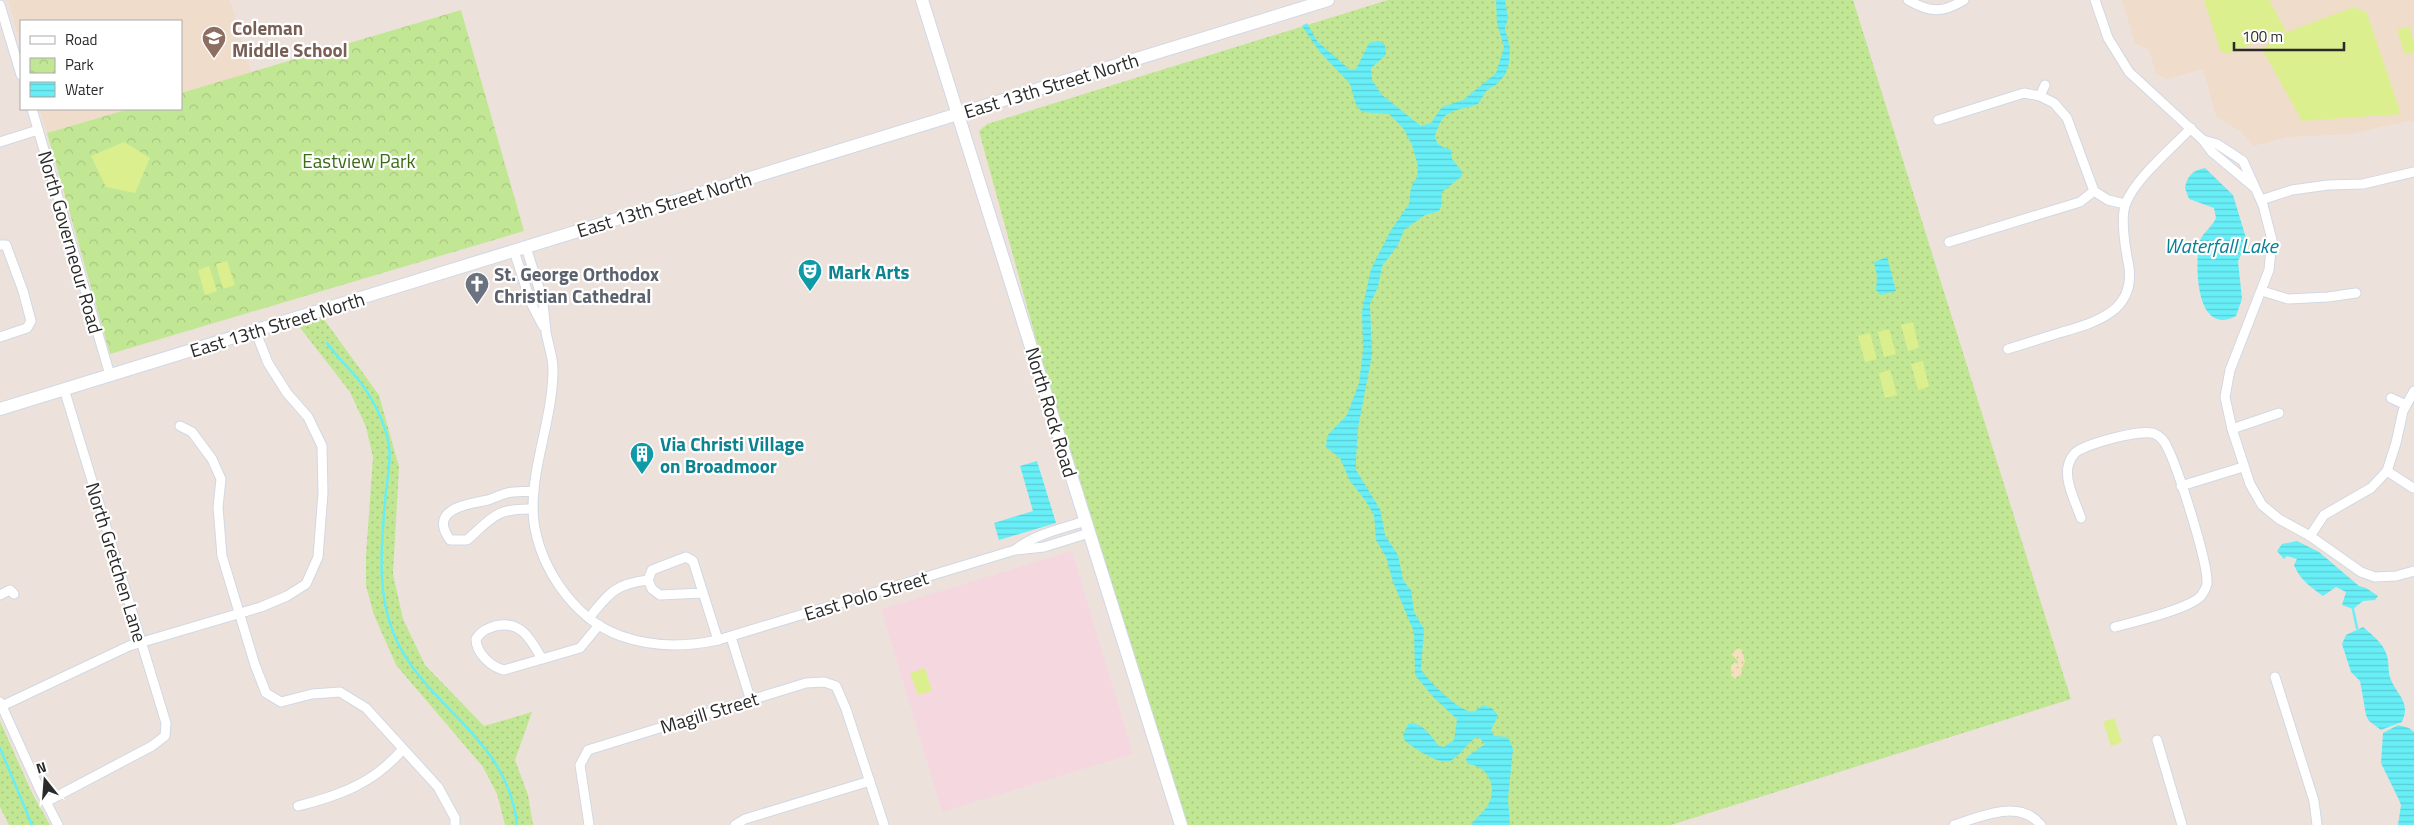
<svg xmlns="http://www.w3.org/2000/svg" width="2414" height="825" viewBox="0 0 2414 825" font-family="'Titillium Web',sans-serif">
<defs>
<pattern id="grass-dots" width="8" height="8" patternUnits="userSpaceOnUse" patternTransform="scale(1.25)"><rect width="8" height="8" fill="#c2e794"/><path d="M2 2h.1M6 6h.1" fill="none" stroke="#a7c680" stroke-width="1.8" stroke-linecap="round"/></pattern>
<pattern id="sand-dots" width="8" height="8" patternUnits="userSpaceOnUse" patternTransform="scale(1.25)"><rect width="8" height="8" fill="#f4e0bc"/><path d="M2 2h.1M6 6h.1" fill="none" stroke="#d1c0a2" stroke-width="1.8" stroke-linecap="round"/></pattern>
<pattern id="park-crowns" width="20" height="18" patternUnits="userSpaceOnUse" patternTransform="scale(1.25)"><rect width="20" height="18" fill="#c2e794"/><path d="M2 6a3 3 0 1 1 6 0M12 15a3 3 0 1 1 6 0" fill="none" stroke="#a7c680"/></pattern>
<pattern id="water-rules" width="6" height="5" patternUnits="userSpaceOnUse" patternTransform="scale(1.25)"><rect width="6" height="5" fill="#68eef6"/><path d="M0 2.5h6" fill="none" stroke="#5accd3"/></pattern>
</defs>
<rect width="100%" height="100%" fill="#ede2db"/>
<!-- education -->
<g fill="#f0dcca">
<path d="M8,0H230L251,73L181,93V21H21V46Z"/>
<path d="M2122,0H2414V122L2408,121L2351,134L2286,137L2254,146L2241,132L2216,116L2203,69L2167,79L2156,74L2149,50L2135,43Z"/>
<path d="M39,109H129L47,133Z"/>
</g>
<!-- medical -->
<path fill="#f5d8df" d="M1072,551L1133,754L942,812L881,609Z"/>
<!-- grass -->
<g fill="url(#grass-dots)">
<path d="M1388,0H1853L2071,699L1671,825H1177L1095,555L979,131L987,124Z"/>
<path d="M323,318L379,395L399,467L393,574L403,619L425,665L484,726L532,712L515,760L528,795L533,825H505L497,794L483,767L396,665L374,615L366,586V555L373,457L366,427L350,392L298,325Z"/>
<path d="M0,721L32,793L50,825H9L0,807Z"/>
</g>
<!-- sand -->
<path fill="url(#sand-dots)" d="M1738,648L1742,650L1745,662L1741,669L1743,673L1735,679L1731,675V666L1735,662L1738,665V661L1731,654Z"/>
<!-- park -->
<path fill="url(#park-crowns)" d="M461,10L524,231L110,354L47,133L129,109H181V93Z"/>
<!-- pitch -->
<g fill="#dbef8f">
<path d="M2204,0H2269L2286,31L2227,54L2220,50Z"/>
<path d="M2354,7L2367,13L2401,114L2302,121L2262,49L2277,36Z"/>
<path d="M2409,26L2414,43V52L2405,55L2397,30Z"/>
<path d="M124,142L150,158L135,193L106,187L91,156Z"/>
<path d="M227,261L235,285L223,289L216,264Z"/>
<path d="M209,266L217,291L205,295L198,270Z"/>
<path d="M1913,322L1919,348L1908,351L1901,325Z"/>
<path d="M1889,329L1896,354L1884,357L1878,332Z"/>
<path d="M1870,333L1877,359L1865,362L1858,336Z"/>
<path d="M1923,361L1929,387L1918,390L1911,364Z"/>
<path d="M1890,370L1897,395L1885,398L1879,373Z"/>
<path d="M925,668L932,691L918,695L910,673Z"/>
<path d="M2114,718L2122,742L2111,746L2103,722Z"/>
</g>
<!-- water -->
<g fill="url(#water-rules)">
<path d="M1496,0H1505L1508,19L1505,28L1510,48L1509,63L1505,75L1497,84L1487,90L1478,104C1454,113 1444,106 1435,136C1437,147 1442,146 1451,150L1452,159L1461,170L1462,176L1442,192L1441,206L1439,211L1425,215L1404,230L1398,245L1382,266L1378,287L1370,304L1372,355L1358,428L1356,459V470L1380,509L1385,535L1398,555L1403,580L1411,590L1414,612L1424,629L1421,670C1430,682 1459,712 1474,712L1483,705L1492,708L1498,716L1491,730L1494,736L1508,737L1513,749L1508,799L1510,825H1471C1476,817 1485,812 1489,803C1497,786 1488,766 1468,764L1466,760L1467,757L1485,744L1479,737L1475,738C1467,744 1460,755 1452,760C1441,767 1414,748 1405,741L1403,735L1408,724C1422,721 1431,736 1439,746L1444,747L1454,740L1457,719L1434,698L1415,675L1414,632L1393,582L1386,557L1376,540L1374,515L1365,500L1350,481L1340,458L1326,447L1327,436L1347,415L1359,383L1363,351L1362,310L1371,269L1391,230L1409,204L1411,187L1417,177L1418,166L1412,145L1403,128L1389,114L1362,112L1356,105L1350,84L1319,51L1302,26L1307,23L1317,41L1350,70L1356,69L1369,43L1379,41L1385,45L1386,55L1371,68L1372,80L1382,95L1421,126L1431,123L1442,107L1463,100L1496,73L1504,47L1497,23Z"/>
<path d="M2205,168L2233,195L2246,238L2245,247L2238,261L2242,299L2236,316C2196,337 2195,268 2199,244C2201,233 2212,228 2216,218L2214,208L2189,199L2185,188C2187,176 2193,170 2205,168Z"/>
<path d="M1887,257L1896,291L1881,295L1876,290L1877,276L1874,262Z"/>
<path d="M1037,461L1056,523L999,540L994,523L1033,511L1020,466Z"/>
<path d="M2297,541L2319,552L2359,586L2366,588L2378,596L2375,600L2363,601L2353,609L2342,605L2346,592L2336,587L2323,596C2311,587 2300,580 2294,565L2297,559L2287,556L2284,559L2277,551L2282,544Z"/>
<path d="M2363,627C2371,634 2382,642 2386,653C2390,662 2387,671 2391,680C2398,696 2411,703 2402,722L2381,730L2369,721L2366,715L2360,681L2351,672L2342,644L2346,635Z"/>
<path d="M2398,725L2409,728L2414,732V825H2398L2401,805L2399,800L2381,763L2383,733Z"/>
</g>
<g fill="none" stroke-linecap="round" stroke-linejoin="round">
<!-- stream -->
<g stroke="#68eef6" stroke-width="2.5">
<path d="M327,343C336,356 347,366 357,378C371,395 386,423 389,446C391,460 388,477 386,491C382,540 375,591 395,637C426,708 508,737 517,825"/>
<path d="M2353,609L2357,628"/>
<path d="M0,748L32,825"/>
</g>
<defs>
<g id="minor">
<path d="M1908,0C1930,13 1943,13 1964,0"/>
<path d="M2095,0L2108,38L2129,72L2203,140L2212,152L2254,187"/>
<path d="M0,5L21,75"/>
<path d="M2040,96L2045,85"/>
<path d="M32,109L110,375"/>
<path d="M1938,120L2024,93L2040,96L2054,103L2067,118L2094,191L2108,200L2125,204"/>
<path d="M2203,140L2217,144L2243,161L2263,205L2272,240L2269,270L2230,370L2225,397L2232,429L2250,484L2262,505L2279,519L2310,536L2361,572L2375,577L2396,576L2414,571"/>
<path d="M0,142L38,130"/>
<path d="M2261,200L2292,190L2328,185L2363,184L2414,172"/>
<path d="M1949,242L2080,202L2094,191"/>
<path d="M0,245H6L23,291L31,321L27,328L0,337"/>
<path d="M526,247C531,264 537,281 542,298C544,309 545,321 546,332C548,344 553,357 553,369C553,417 533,461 533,508C533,559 572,619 621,636C652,647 686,647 718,640L1015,550L1044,547L1089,533"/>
<path d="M514,251L531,303L543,326"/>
<path d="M2262,291L2288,299L2328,297L2356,293"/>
<path d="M2008,349C2025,344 2042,338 2059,333C2093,323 2135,313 2129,267C2126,252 2120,217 2126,203C2135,179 2173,147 2191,128"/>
<path d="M2391,398L2406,405"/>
<path d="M180,426L192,432L212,459L221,479L218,507L222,556L255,665L266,693L281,702L312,694L340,692L366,708L438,787L455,818V825"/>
<path d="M2232,429L2279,413"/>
<path d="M2387,471L2413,488"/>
<path d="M2181,486L2243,467"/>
<path d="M533,509C496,508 493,517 467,540H450C428,509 467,504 488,500C494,498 500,495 507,493C515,491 525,492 534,491"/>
<path d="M2081,518C2076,503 2063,479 2069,463C2070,460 2073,455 2075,453C2085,444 2143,428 2155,434C2160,436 2165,442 2167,447C2178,468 2208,562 2207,583C2207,586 2203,593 2201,596C2189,609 2134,622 2115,627"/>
<path d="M2310,536L2324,515L2371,488L2387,471L2396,443L2403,411L2414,391"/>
<path d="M1015,550C1035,534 1061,529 1085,521"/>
<path d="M703,593L660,595L652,589L648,580L652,570L686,557L693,561L718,640"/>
<path d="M0,595L10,590L14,594"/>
<path d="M589,618C609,593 615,584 648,580"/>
<path d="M731,637L750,698"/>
<path d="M542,659C530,638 521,620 495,626C486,629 481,631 476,639C476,653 491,667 504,670L580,648L599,625"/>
<path d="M2275,677L2314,801L2317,825"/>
<path d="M0,702L40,790L58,825"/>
<path d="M2,706L129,646L261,607L287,596L306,584L318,557L323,493L322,446L308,417L287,393L268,363L255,330"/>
<path d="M2157,740L2182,825"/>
<path d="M46,802L152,746L165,736L166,723L64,389"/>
<path d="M298,806C341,795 374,783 403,749"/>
<path d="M589,825L580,765L588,750L806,683L824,682L836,686L846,709L884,825"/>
<path d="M735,825L745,819L870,781"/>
<path d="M1954,825C1980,817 2019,798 2041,825"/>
</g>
<g id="secondary">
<path d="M922,0L1181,825"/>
<path d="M0,409L1328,0"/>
</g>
</defs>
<!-- minor casing -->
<use href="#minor" stroke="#d0d8e4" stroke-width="11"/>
<!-- secondary casing -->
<use href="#secondary" stroke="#d0d8e4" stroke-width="14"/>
<!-- minor -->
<use href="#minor" stroke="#fff" stroke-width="9"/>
<!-- secondary -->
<use href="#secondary" stroke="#fff" stroke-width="12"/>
</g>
<!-- icons -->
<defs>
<symbol id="school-pin" viewBox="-11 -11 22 30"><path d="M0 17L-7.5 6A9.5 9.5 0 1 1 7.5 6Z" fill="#8d6e63" stroke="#fff"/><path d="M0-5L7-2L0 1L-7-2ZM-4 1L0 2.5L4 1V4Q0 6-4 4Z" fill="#fff"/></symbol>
<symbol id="theatre-pin" viewBox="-11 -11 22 30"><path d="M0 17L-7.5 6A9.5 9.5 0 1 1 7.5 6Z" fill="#0f9aa8" stroke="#fff"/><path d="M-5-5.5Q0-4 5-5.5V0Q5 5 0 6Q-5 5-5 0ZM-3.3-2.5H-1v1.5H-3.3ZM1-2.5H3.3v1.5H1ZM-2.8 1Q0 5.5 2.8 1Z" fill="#fff"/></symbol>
<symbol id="church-pin" viewBox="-11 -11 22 30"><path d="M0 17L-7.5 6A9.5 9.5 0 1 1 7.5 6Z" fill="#6b7280" stroke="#fff"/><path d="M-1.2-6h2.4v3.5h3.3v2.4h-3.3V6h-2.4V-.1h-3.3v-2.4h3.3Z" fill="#fff"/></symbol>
<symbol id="building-pin" viewBox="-11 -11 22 30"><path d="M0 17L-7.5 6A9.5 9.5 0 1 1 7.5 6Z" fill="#0f9aa8" stroke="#fff"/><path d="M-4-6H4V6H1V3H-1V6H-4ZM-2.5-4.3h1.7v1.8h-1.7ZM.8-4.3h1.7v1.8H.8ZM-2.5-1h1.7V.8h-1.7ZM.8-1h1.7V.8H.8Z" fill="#fff"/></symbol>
</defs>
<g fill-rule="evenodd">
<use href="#school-pin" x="200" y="24" width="28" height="38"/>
<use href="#theatre-pin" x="796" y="257" width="28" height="38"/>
<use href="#church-pin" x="463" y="270" width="28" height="38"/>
<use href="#building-pin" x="628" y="440" width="28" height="38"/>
</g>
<g text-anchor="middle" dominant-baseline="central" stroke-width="4.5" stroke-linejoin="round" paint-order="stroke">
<!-- education labels -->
<g font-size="19" font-weight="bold" fill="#785e54" stroke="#fff" text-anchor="start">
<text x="232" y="27">Coleman<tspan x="232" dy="22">Middle School</tspan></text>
</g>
<!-- street labels -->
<g font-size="19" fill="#2a2a2a" stroke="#fff">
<text transform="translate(1051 85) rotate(-17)">East 13th Street North</text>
<text transform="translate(664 204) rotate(-17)">East 13th Street North</text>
<text transform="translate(71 242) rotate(74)">North Governeour Road</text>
<text transform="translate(277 324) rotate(-17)">East 13th Street North</text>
<text transform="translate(1052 412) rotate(73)">North Rock Road</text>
<text transform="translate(117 562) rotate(73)">North Gretchen Lane</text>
<text transform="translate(866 595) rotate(-17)">East Polo Street</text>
<text transform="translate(709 712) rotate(-17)">Magill Street</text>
</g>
<!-- park labels -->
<g font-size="19" fill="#3a6c16" stroke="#fff">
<text x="359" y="160">Eastview Park</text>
</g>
<!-- culture labels -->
<g font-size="19" font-weight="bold" fill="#0d838f" stroke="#fff" text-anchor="start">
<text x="828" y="271">Mark Arts</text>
<text x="660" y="443">Via Christi Village<tspan x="660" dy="22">on Broadmoor</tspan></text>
</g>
<!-- worship labels -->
<g font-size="19" font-weight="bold" fill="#5b616d" stroke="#fff" text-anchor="start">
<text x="494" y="273">St. George Orthodox<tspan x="494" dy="22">Christian Cathedral</tspan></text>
</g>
<!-- water labels -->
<g font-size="20" font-style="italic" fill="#068294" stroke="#fff">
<text x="2221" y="245">Waterfall Lake</text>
</g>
</g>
<!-- legend -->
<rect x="20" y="20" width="162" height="90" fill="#ffffff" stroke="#aaaaaa"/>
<rect x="30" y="36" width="25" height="8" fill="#ffffff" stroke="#aaaaaa"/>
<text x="65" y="45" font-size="15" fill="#2a2a2a">Road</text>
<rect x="30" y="58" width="25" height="15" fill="url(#park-crowns)" stroke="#aaaaaa"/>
<text x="65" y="70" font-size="15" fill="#2a2a2a">Park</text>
<rect x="30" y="82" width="25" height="15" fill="url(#water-rules)" stroke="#aaaaaa"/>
<text x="65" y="95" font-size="15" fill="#2a2a2a">Water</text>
<!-- north arrow -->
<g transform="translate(45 780) rotate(343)" stroke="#ffffff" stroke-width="4" paint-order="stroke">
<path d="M0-4L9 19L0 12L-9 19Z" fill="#2a2a2a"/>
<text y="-8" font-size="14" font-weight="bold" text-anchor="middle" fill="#2a2a2a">N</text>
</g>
<!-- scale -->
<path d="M2234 42v8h110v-8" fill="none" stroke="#2a2a2a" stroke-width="2.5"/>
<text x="2242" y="42" font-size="15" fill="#2a2a2a" stroke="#ffffff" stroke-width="4" paint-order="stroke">100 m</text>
</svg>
